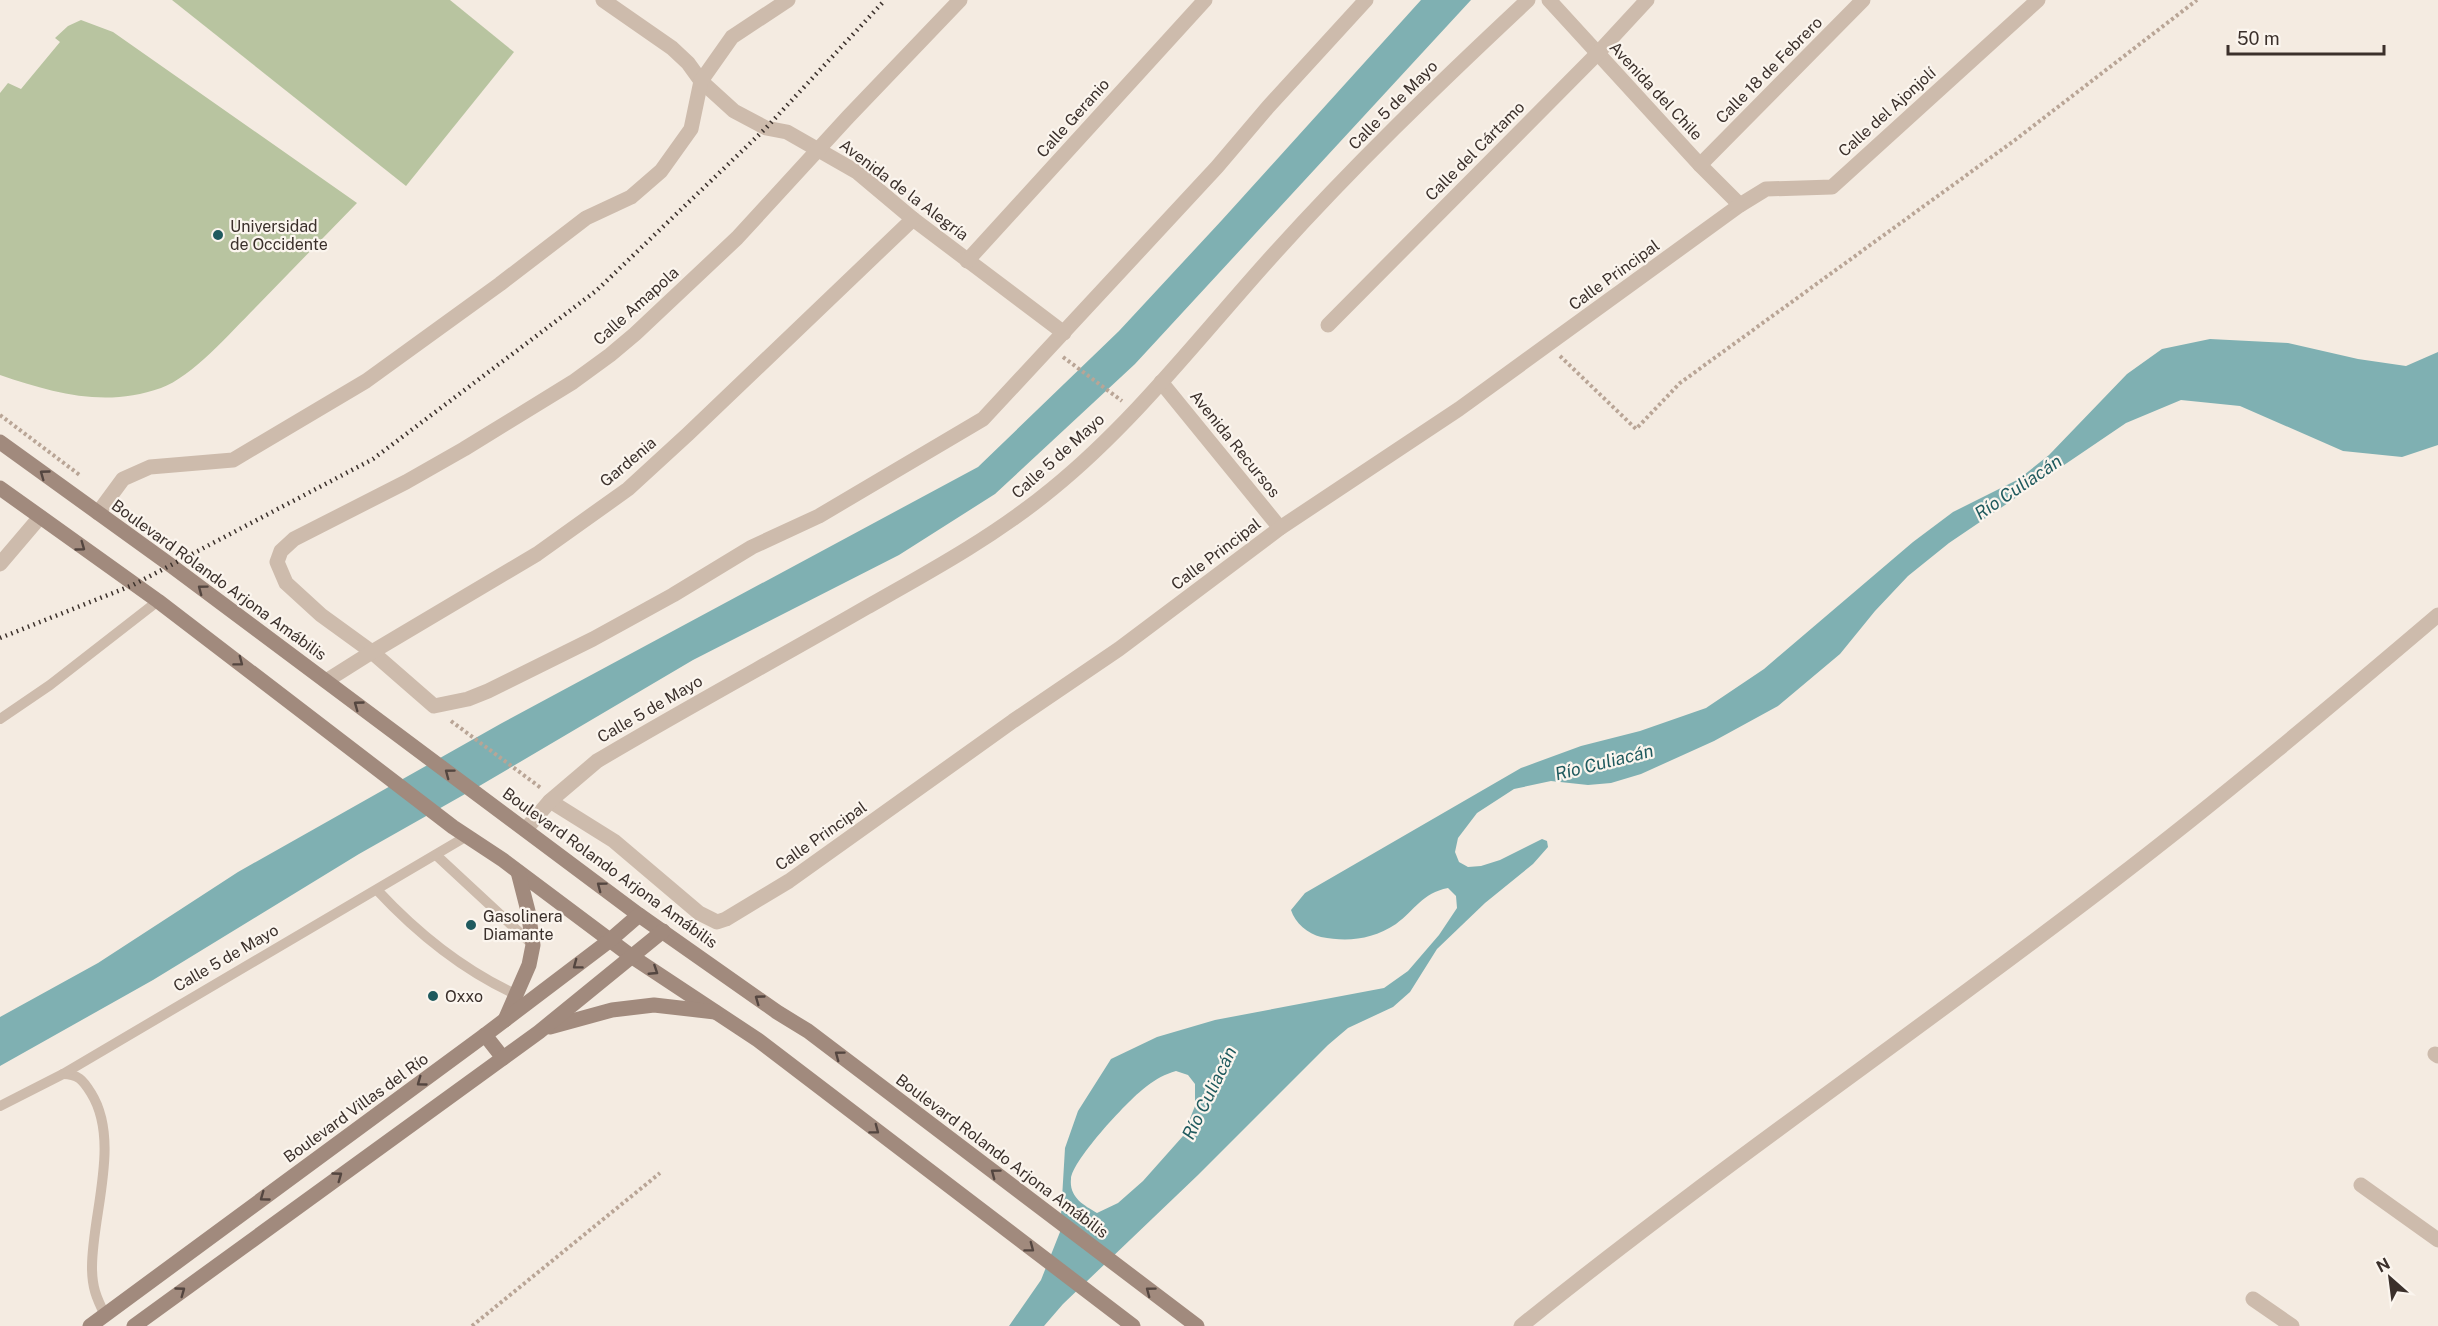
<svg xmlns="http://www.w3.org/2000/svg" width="2438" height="1326" viewBox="0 0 2438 1326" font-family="'Public Sans',sans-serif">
<rect width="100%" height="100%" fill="#f4ebe1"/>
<!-- green -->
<g fill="#b8c4a0">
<path d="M172,0H450L514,52L406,186Z"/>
<path d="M81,20L113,32L357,203C323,238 289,273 255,308C231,332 192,377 161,388C105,408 53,393 0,375V93L8,83L21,89L60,42L55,38L68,26Z"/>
</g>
<!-- water -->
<g fill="#7fb0b2" fill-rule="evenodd">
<path d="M1421,0H1471L1135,364L995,494L899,555L693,660L481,785L359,854L153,980L0,1066V1017L98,963L238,872L502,723L978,467L1119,331L1222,220Z"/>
<path d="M2210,339L2288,343L2358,359L2406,366L2438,352V445L2402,457L2343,451L2240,406L2181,400L2126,423L1949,543L1908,576L1875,611L1840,654L1778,706L1714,741L1641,774L1611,783L1588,785L1551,781L1514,789L1477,813L1458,838L1455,852L1459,862L1468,867L1481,866L1500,860L1542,839L1547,841L1548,847L1533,864L1485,903L1437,949L1410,992L1393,1007L1348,1028L1328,1045L1198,1175L1063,1304L1044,1326H1009L1041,1280L1060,1232L1065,1148L1078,1111L1111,1059L1157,1037L1215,1020L1384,988L1408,971L1439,935L1457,908L1456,896L1448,888C1422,893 1415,910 1396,924C1372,940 1347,942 1321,937C1308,934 1295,923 1291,910L1305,893L1521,768L1581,746L1640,731L1706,708L1764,669L1913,542L1953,512L2019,479L2049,455L2127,374L2162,349ZM1176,1071L1188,1075L1195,1084V1106L1183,1136L1143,1181L1118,1203L1097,1213C1083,1205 1069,1197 1071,1179C1072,1160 1131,1097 1147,1086C1156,1079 1165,1074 1176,1071Z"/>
</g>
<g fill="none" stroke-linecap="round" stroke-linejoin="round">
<!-- path -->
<g stroke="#b9a596" stroke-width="4" stroke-dasharray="3 3" stroke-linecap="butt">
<path d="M1560,356L1636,429L1680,383L2015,140L2197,0"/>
<path d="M1063,357L1122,401"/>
<path d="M0,415L81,476"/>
<path d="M451,721L541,788"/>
<path d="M472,1326L660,1173"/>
</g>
<!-- lane -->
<g stroke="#cdbbac" stroke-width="10">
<path d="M0,719L50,685L158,601"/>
<path d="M436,855L533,945"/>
<path d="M377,890C417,933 461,969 515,994"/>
<path d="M63,1074C78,1074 83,1080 91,1093C121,1141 92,1214 92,1267C92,1287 96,1297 105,1315"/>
<path d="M0,1106L63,1074L467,836"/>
</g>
<!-- street -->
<g stroke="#cdbbac" stroke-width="15">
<path d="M603,0L672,48L688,63L701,81L734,111L766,128L787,132L857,172L913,219L1064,333"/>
<path d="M960,0L848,117L737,238L635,334L610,355L573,382L464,449L406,482L294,539L281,551L277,562L286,583L321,615L372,652L434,706L468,699L488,691L593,639L673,595L752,547L819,516L983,419L1217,167L1268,107L1366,0"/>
<path d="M1549,0L1700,165L1740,205"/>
<path d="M1700,165L1863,0"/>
<path d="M967,261L1205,0"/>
<path d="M1328,325L1597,54L1647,0"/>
<path d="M1161,382L1280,528"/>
<path d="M98,513L123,479L150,467L233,460L366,381L500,284L586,218L631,197L661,171L691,129L701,81L732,37L788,0"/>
<path d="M0,564L40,517"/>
<path d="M326,681L372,652L537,554L628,489L688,434L913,219"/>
<path d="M550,801L614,841L699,913L717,922L726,919L789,881L1013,721L1119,649L1280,528L1459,409L1740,205L1766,189L1832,187L2038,0"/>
<path d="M526,829L550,801L597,761C686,708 777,659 867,607C931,571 995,536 1052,489C1132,424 1197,340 1265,264C1348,171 1437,85 1528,0"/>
<path d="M2435,1054L2438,1056"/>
<path d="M2361,1185L2438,1240"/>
<path d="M2253,1299L2292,1326"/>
<path d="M1521,1326C1713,1171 1917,1032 2113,881C2224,796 2331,706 2438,615"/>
</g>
<!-- secondary -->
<g stroke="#a18a7d" stroke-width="15">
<path d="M0,442L169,564L639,915L777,1012L808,1031L1197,1326"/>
<path d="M0,488L158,601L453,827L503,860L631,956L758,1040L1133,1326"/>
<path d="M505,1020L529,965L533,945L528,911L518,872"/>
<path d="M550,1027L612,1010L654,1005L715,1012"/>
<path d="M485,1035L503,1058"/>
<path d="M90,1326L485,1035L609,941L639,915"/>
<path d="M134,1326L539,1032L663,931"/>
</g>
<!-- rail -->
<path stroke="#3b302b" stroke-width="4.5" stroke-dasharray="1.5 4.5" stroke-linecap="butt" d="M0,638L133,585L373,459L596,291L766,128L885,0"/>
</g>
<!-- one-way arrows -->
<defs><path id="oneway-chevron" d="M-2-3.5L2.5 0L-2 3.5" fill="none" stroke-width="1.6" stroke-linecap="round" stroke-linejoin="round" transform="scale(1.5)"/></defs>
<g stroke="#544640">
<use href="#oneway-chevron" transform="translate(44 474) rotate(-144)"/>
<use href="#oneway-chevron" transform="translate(81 547) rotate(36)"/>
<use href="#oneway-chevron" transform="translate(202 589) rotate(-143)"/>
<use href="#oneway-chevron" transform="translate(239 662) rotate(37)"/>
<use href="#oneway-chevron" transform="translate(358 705) rotate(-144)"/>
<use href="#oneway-chevron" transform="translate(449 773) rotate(-143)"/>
<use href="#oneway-chevron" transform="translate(601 886) rotate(-143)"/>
<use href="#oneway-chevron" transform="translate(577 965) rotate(143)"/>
<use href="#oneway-chevron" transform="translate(654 971) rotate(33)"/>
<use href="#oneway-chevron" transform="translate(759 999) rotate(-144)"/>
<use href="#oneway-chevron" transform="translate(839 1055) rotate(-143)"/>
<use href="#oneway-chevron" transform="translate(421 1082) rotate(144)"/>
<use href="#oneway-chevron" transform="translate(875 1130) rotate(37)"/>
<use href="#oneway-chevron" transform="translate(995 1173) rotate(-143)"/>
<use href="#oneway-chevron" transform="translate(338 1176) rotate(-36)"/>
<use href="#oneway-chevron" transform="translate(264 1197) rotate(144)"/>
<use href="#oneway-chevron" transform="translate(1030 1248) rotate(37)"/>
<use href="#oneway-chevron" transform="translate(181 1291) rotate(-36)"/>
<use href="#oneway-chevron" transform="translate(1150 1291) rotate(-143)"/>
</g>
<!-- markers -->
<g fill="#1f5a5e" stroke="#fbf5ee" stroke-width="2">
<circle cx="218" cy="235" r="6"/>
<circle cx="471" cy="925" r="6"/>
<circle cx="433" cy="996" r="6"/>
</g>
<g text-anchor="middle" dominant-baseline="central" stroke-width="4.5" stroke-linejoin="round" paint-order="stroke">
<!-- street labels -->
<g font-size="16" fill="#3b302b" stroke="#fbf5ee">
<text transform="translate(1769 70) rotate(-45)">Calle 18 de Febrero</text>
<text transform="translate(1656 91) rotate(47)">Avenida del Chile</text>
<text transform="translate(1393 105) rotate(-45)">Calle 5 de Mayo</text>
<text transform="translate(1887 112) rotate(-42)">Calle del Ajonjolí</text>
<text transform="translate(1073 118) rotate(-48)">Calle Geranio</text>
<text transform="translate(1475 151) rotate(-45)">Calle del Cártamo</text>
<text transform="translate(904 190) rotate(37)">Avenida de la Alegría</text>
<text transform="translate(1614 275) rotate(-36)">Calle Principal</text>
<text transform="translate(636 306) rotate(-42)">Calle Amapola</text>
<text transform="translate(1235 444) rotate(51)">Avenida Recursos</text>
<text transform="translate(1058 456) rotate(-42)">Calle 5 de Mayo</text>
<text transform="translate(628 462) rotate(-40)">Gardenia</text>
<text transform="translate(1216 554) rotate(-37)">Calle Principal</text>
<text transform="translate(219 580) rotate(36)">Boulevard Rolando Arjona Amábilis</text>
<text transform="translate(650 709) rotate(-30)">Calle 5 de Mayo</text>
<text transform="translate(821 836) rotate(-35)">Calle Principal</text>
<text transform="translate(610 868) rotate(36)">Boulevard Rolando Arjona Amábilis</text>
<text transform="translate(226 958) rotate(-30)">Calle 5 de Mayo</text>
<text transform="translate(356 1108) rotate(-36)">Boulevard Villas del Río</text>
<text transform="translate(1002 1156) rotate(37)">Boulevard Rolando Arjona Amábilis</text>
</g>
<!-- poi labels -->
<g font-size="16" fill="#3b302b" stroke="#fbf5ee" text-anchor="start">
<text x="230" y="226">Universidad<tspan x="230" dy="18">de Occidente</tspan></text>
<text x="483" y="916">Gasolinera<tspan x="483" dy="18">Diamante</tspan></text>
<text x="445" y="996">Oxxo</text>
</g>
<!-- water labels -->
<g font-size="18" font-style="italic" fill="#1f5a5e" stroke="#fbf5ee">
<text transform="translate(2018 487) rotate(-34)">Río Culiacán</text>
<text transform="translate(1604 762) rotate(-14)">Río Culiacán</text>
<text transform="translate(1209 1093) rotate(-64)">Río Culiacán</text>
</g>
</g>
<!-- north arrow -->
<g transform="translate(2390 1278) rotate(332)" stroke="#fbf5ee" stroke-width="4.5" paint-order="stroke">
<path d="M0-4.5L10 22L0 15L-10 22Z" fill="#3b302b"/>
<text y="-9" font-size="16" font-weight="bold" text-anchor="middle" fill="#3b302b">N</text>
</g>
<!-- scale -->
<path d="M2228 45v9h156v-9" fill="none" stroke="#3b302b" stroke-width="3"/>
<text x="2237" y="45" font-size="18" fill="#3b302b" stroke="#fbf5ee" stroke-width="4.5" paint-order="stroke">50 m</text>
</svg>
